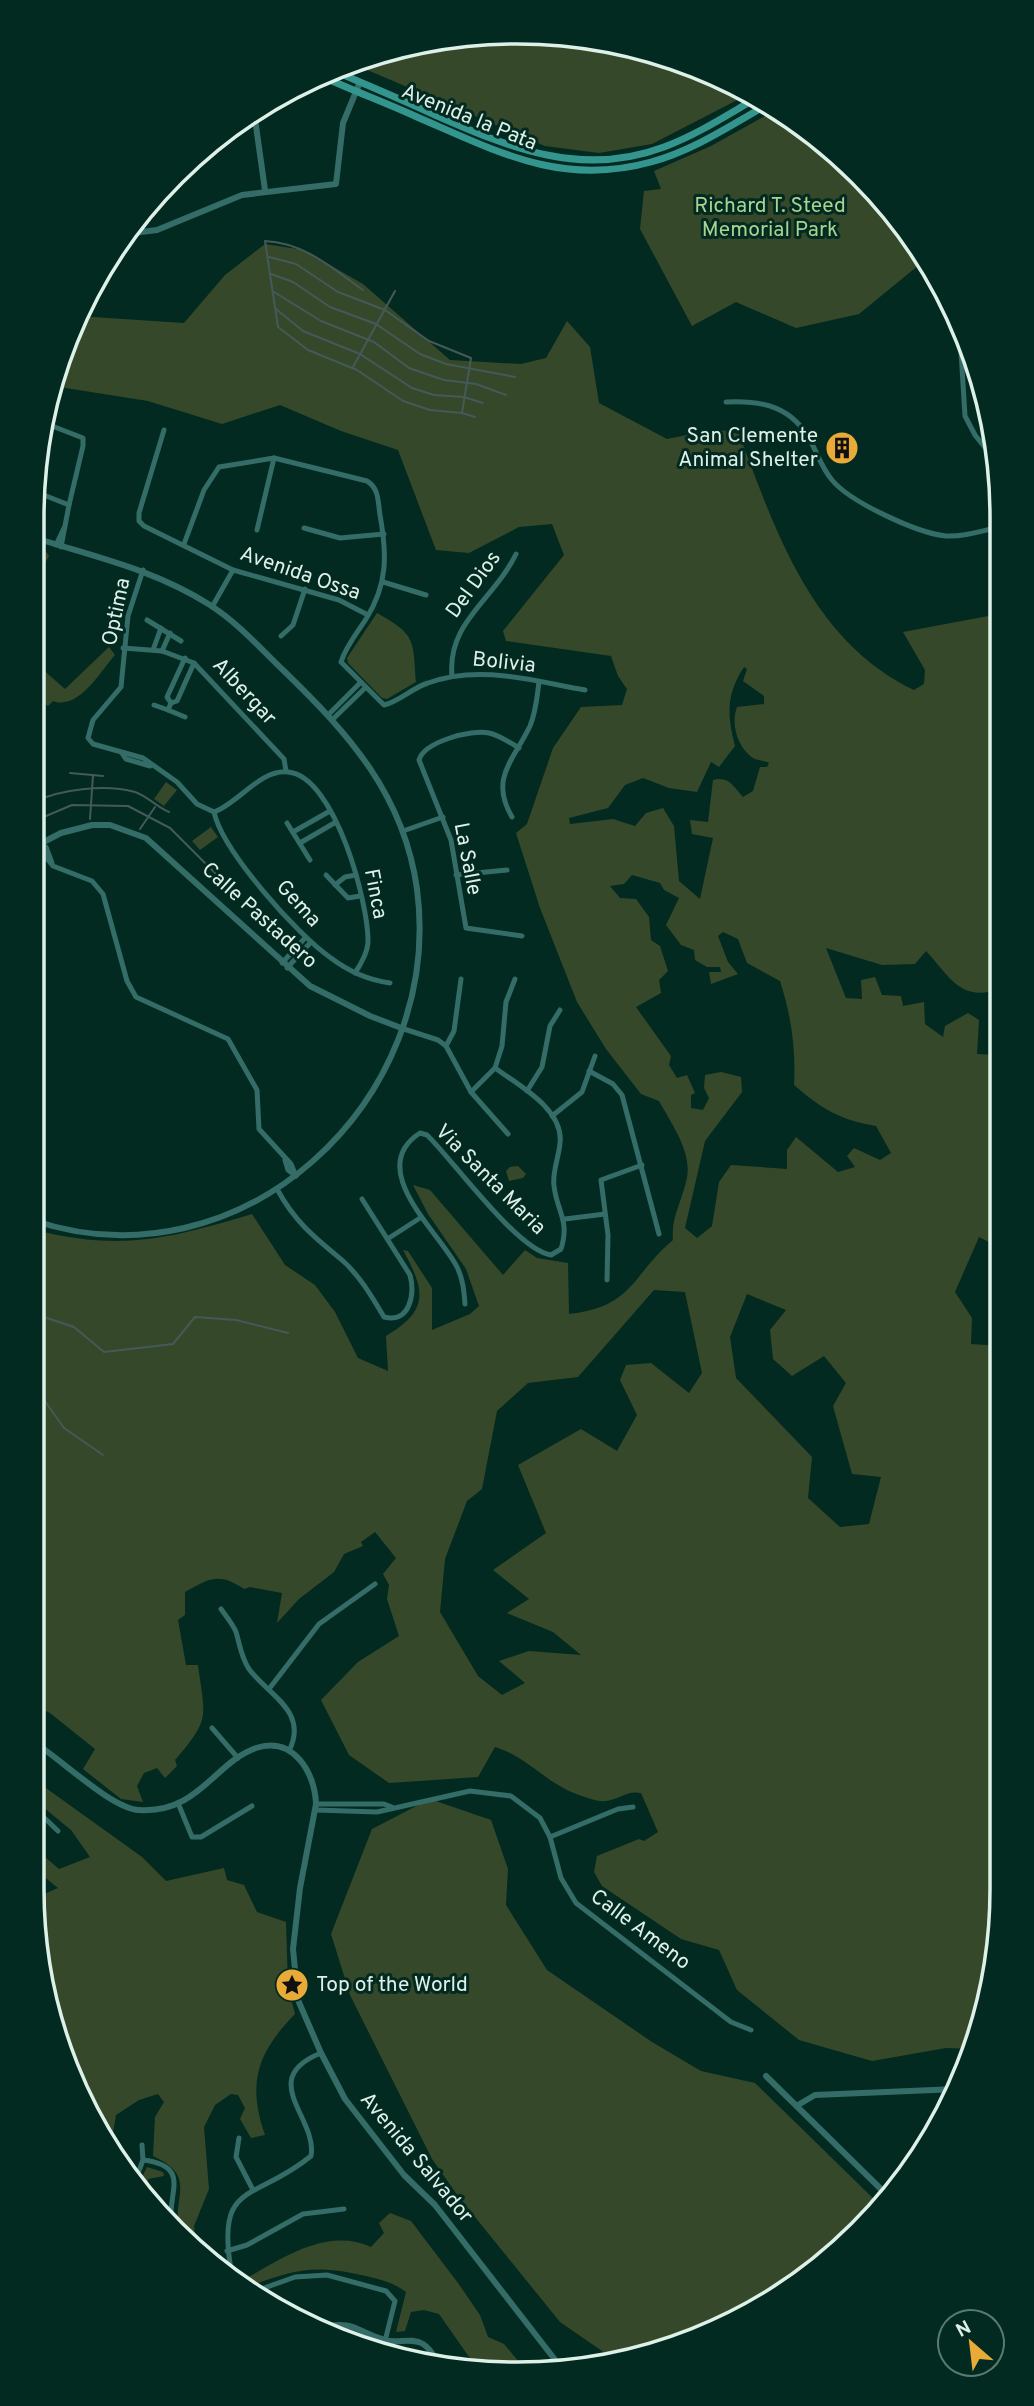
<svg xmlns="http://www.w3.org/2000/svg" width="1034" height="2406" viewBox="0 0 1034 2406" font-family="Overpass,sans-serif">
<rect width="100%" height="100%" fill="#032a20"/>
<!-- green -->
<g fill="#36482a" fill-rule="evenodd">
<path d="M486,33L581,36L673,57L745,96L652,144L599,153L545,146L351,63L392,48Z"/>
<path d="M774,111L812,132L902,221L925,260L859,314L796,328L736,302L692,326L640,229L644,191L661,189L654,171L711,146Z"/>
<path d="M265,244L304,250L363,284L450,360L521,364L546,358L567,321L590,347L599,403L667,439L717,429L739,434C776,532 812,641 914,690L924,684L925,670L903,632L999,614L1000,989C960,1002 951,978 926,951L915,964L882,965L826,948L846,998L862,999L861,980L875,977L882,995L901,996L903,1006L924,1002L925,1024L943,1037L945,1026L968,1013L979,1020L977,1054L993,1055L994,1012L1000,1007L1001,1248L979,1237L955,1292L972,1318L971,1344L1001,1346L1002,1889L975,2049L946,2048L872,2061L799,2040L737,1990L719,1950L681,1939L602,1886L594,1872L597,1856L639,1839L644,1841L658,1832L641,1793C626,1790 619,1800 605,1801C598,1802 585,1797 579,1795C545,1783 528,1757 495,1747L478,1777L389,1783L349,1755L321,1700L358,1662L399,1636L387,1599L389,1585L383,1574L396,1558L375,1532L361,1542L363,1546L344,1554L334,1572L299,1599L277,1623L282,1593L250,1587L244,1589C220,1572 209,1578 185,1592V1615L178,1620L186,1665H198C205,1718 211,1718 175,1760L177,1766L165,1778L157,1768L144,1773L137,1786L143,1802L121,1799L83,1769L95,1749L50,1713L32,1704V1229C119,1252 168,1239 252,1214L285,1265L315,1285L335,1312L358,1358L388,1371L386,1336C430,1310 425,1290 403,1250L408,1251L432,1288V1330L470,1314L479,1306L466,1269L428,1214L413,1185L430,1190L503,1275L525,1250L537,1258L568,1263L569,1314C634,1307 632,1274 673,1240C671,1218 681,1203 686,1182C694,1154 672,1125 659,1101L641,1094L606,1049L577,1002L540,908L516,833L527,824L553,748L581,707L622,705L627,689L618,676L611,656L506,641L503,631L564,555L552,524L519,527L469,553L436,550L398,450L341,431L280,405L222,424L148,401L53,386L57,361L77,316L184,323L225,275ZM744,667L747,669L743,681L764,696V704L737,707C731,722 736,746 753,758C756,760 765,761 769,763L767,767H760L753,791L743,797C733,786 729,776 713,780L708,822L690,820L692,834L713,838L700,899L679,881L674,826L663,808L646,813L635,826L613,819L570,824L569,818L608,808L625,785L643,778L669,788L697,792L711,762L719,767L735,746C727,716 726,694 744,667ZM632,875L660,883L664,890L679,898L666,925L681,945L694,950L695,960L707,967H720L721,972H709L711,984L738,974L728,962L718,936L723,932L738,939L747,963L780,981C791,1015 796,1048 794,1085C822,1109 840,1120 876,1126L891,1153L880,1160L854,1148L847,1156L855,1167L838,1172L796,1137L787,1150V1169L731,1165L719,1182L712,1226L697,1238L685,1228L705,1141L742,1092L741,1077L721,1072L705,1075L704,1088L709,1098L703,1110L691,1108V1095L695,1093L687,1075L677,1078L669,1065L671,1056L636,1007L661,993L659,980L668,971L660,946L651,940L649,917L636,899L620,898L610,886L624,884ZM654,1290L685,1292L702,1373L689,1393L651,1363L626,1365L620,1380L637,1415L617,1451L581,1429L518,1465L546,1533L493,1570L529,1599L507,1613L553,1632L581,1655L529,1651L499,1661L525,1683L502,1695L478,1676L440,1612L445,1559L467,1501L482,1489L497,1411L528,1383L578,1377ZM747,1294L786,1310L770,1330L773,1359L792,1376L824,1356L846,1383L833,1406L852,1474L881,1477L869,1524L840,1527L808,1498L812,1457L736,1378L730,1337Z"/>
<path d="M32,546L45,550L49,556L32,586Z"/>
<path d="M377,613C416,635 413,639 416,682L387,699L382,698L348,663L347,658Z"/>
<path d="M109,647L115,655C102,669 79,711 53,701L48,706L32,696V660L65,689Z"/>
<path d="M166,782L177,790L164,806L154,799Z"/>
<path d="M211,827L218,837L200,850L192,841Z"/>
<path d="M518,1166L526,1174L523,1178L509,1181L506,1171L510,1167Z"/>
<path d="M32,1778L142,1857L166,1881L224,1868L227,1880L244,1885L257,1912L286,1922L288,1987L295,2014C257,2053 247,2083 265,2135L251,2138L240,2119L245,2108L238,2095L231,2094L215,2105L204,2127L209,2189L194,2226L196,2245L179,2231C172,2194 198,2177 153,2156L155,2117L164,2102L158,2094L139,2100L116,2115L110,2151L96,2131L57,2045L33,1899L58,1888L32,1867V1846L59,1869L90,1857L71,1830L32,1798Z"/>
<path d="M430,1799L491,1820L508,1869L506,1905L547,1970L652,2042L701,2071L755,2083L883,2208L759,2310L673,2349L618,2362L560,2322L458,2196L432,2159L350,1995L331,1934L372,1829Z"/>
<path d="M147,2167L163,2172L164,2176L148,2179L147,2187L152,2196L147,2202L137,2188Z"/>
<path d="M390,2213L411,2221L458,2283L480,2315L488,2337L504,2344L524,2368L483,2367L474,2364L439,2314L424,2310L411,2312L405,2331L396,2332L406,2292C393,2282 381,2280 366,2276C314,2264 296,2269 247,2287L244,2285L245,2279C283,2258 327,2227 371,2247L384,2233L379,2223Z"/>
</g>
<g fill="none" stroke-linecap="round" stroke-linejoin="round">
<!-- stream -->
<g stroke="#445959" stroke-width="2">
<path d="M269,257L296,264L338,292L385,310L429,341L471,358L462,413L475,417"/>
<path d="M271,274L293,282L330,307L376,324L420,354L446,364L515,377"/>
<path d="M363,290C332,268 305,243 265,241L278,327L308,350L357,370L403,401L430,410L462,413"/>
<path d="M274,292L321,321L374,342L409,368L444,380L476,384L506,395"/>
<path d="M276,309L303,331L360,354L412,388L434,395L464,397L483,403"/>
<path d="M353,367L395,291"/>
<path d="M70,773L103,776"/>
<path d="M32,803C58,789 106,784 135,792C147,796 157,807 169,812"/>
<path d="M90,819L93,775"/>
<path d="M32,822L72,805L128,806L170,828L218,876"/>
<path d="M140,829L155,807"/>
<path d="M32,1313L74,1327L104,1352L173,1344L195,1317L236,1320L288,1333"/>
<path d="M32,1383L64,1428L103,1455"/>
</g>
<!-- minor -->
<g stroke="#346c67" stroke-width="5">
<path d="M959,319L965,416L975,435L998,464"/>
<path d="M726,402C763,400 793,407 811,442C818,455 822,468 832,480C850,502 917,533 946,536C964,537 981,531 999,527"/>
<path d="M164,430L139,513V521L144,526L233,570L339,600L368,615"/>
<path d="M36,492L69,505L83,446V438L47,424"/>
<path d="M304,528L340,538L384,534"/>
<path d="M257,530L274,458"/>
<path d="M184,544L204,490L219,467L274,458L367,481C379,488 378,502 380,515C387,554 388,584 366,619C357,633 346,646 341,662L384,705C400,701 412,688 428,683C479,664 533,681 585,690"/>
<path d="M56,545L64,528"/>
<path d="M61,547L69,505"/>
<path d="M143,570L128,616L121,687L93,720L88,738L93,744L143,758L177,782L197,804L214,812"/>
<path d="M383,582L426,595"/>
<path d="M212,607L233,570"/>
<path d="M147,620L181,641"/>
<path d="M281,636L293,625L305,589"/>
<path d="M123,648L162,651L194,663L284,759L286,771"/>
<path d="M153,650L161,628"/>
<path d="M162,651L170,633"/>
<path d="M452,676C447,622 494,600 516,554"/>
<path d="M171,703L167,697L185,658"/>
<path d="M154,705L168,710L171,703L177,701L194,663"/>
<path d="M168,710L185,717"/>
<path d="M328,715L360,683"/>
<path d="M333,719L365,688"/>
<path d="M519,748C509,742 499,735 489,733C471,729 424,742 419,760L451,840L466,928L522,936"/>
<path d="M122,753L126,759L150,766"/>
<path d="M214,812C239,803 260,769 288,772C335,776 369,904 368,943C367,954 361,964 355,973"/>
<path d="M214,812C222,850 297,935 331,958C348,971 369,980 390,983"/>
<path d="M512,817C489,778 514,760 530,726C536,712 537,697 539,682"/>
<path d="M287,823L310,860"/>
<path d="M403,831L443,817"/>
<path d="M293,832L330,811"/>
<path d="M40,843V850L53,866L92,881L103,894L127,981L136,997L228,1039L257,1090L259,1129L291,1164L296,1176"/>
<path d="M40,843L46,847L52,863"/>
<path d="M300,843L336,822"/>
<path d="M326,875L348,898L360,896"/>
<path d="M456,875L507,870"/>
<path d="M335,885L345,877L356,875"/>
<path d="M282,963L305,938"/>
<path d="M287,968L311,942"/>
<path d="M404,1029L438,1040L446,1046L471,1092L508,1134"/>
<path d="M446,1046L454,1031L461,979"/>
<path d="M589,1071L613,1084L622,1095L659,1234"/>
<path d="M527,1091L542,1067L550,1026L560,1010"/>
<path d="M471,1092L495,1068L502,1046L506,1002L515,979"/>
<path d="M552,1116L582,1092L595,1056"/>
<path d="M285,1160L288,1170L296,1176"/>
<path d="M277,1189C295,1222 314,1237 342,1260C360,1276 372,1297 384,1317C410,1324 415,1294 410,1275L362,1199"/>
<path d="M565,1219L605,1214"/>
<path d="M389,1238L420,1218"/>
<path d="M607,1280L608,1235L601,1180L642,1165"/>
<path d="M465,1304C464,1291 463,1279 457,1267C440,1233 364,1169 420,1133L427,1135C453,1160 517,1250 551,1255L561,1249C570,1220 557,1212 554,1186C552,1172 559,1157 560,1143C564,1109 518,1085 495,1068"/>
<path d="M221,1609C226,1616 233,1624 236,1632C240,1645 241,1657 249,1669C268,1695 309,1711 289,1751"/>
<path d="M269,1689L319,1624L375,1584"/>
<path d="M212,1728L238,1758"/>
<path d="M178,1803L192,1837H201L252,1806"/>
<path d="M316,1804H384L392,1807"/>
<path d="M32,1806L58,1831"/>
<path d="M316,1810L377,1812L470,1791L511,1796L540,1818L550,1837L561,1878L576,1903L731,2022L751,2030"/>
<path d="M550,1837L618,1809L633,1807"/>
<path d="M239,2138L236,2157L253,2190"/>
<path d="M143,2160C194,2166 165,2196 172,2225"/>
<path d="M134,2184L143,2160L142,2145"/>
<path d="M227,2251L247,2245L303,2214L344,2209"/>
<path d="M232,2275C214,2179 254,2203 311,2156C318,2118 256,2079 321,2053"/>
<path d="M253,2292L295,2277L327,2275L386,2291L395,2301L385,2341"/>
</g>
<!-- tertiary -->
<g stroke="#346c67" stroke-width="6">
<path d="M254,112L265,190"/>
<path d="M125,234L157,230L242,195L336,184L343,123L360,82"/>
<path d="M32,848L61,833L92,825H110L146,838L310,986L370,1016L404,1029"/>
<path d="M32,1220C241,1291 445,1101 417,889C404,795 349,734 284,671C260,648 238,623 210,605C153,569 95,557 32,537"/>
<path d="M32,1741C59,1757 110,1808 139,1810C198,1814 215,1762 256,1748C293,1736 315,1772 316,1804L300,1888L293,1949L298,2000L321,2053L345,2099L404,2175L435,2205L563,2370"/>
<path d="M766,2076L890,2198"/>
<path d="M798,2105L815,2095L957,2089"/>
<path d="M321,2327C356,2320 356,2332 385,2340C397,2344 411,2337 423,2344C430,2348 436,2359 441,2366"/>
</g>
<!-- secondary -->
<g stroke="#34958e" stroke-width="7">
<path d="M332,70C367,85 401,99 435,115C510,148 582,178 664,147C696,135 724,117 753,100"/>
<path d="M319,75C351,90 384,102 417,117C496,151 561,187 651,162C692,151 728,127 765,106"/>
</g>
</g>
<!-- icons -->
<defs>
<symbol id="building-disc" viewBox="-11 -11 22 22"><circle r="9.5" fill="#e8ab37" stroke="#032a20"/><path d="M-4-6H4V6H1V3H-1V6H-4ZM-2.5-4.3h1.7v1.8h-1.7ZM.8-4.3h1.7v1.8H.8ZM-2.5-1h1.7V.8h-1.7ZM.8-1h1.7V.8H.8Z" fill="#111"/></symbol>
<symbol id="sight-disc" viewBox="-11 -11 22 22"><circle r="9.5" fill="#e8ab37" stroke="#032a20"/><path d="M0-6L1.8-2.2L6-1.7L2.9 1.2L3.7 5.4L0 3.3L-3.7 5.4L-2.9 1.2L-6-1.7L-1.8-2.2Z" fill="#111"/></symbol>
</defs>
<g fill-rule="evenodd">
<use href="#building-disc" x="823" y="429" width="38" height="38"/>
<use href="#sight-disc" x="273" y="1966" width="38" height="38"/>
</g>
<g text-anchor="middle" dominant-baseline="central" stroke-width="6" stroke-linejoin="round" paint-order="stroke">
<!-- street labels -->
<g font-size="21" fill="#ddf1e9" stroke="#032a20">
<text transform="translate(469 118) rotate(22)">Avenida la Pata</text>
<text transform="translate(300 574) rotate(19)">Avenida Ossa</text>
<text transform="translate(474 585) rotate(-54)">Del Dios</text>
<text transform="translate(117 612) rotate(-78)">Optima</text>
<text transform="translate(504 663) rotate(6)">Bolivia</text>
<text transform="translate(244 692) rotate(47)">Albergar</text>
<text transform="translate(467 859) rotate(79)">La Salle</text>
<text transform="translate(375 894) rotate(79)">Finca</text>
<text transform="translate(298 904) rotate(48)">Gema</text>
<text transform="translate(259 916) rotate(42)">Calle Pastadero</text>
<text transform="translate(490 1180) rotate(45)">Via Santa Maria</text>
<text transform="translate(640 1930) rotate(37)">Calle Ameno</text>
<text transform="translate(416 2158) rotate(50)">Avenida Salvador</text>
</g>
<!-- park labels -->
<g font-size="21" fill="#a9d390" stroke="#032a20">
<text x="770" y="206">Richard T. Steed<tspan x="770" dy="24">Memorial Park</tspan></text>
</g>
<!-- poi labels -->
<g font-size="21" fill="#ddf1e9" stroke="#032a20" text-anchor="end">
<text x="818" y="436">San Clemente<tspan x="818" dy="24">Animal Shelter</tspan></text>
<text x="316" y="1985" text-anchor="start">Top of the World</text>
</g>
</g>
<!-- crop -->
<path d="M0 0H1034V2406H0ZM517 44H517A473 473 0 0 1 990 517V1889A473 473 0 0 1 517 2362H517A473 473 0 0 1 44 1889V517A473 473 0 0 1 517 44Z" fill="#032a20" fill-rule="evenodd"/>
<path fill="none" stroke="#ddf1e9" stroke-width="3.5" d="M517 44H517A473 473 0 0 1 990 517V1889A473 473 0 0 1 517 2362H517A473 473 0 0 1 44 1889V517A473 473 0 0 1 517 44Z"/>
<!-- north arrow -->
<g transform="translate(971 2343) rotate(332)"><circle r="33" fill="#032a20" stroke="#5a7a70" stroke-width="2"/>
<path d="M0-5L12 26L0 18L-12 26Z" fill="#e8ab37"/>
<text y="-10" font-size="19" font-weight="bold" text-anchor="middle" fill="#ddf1e9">N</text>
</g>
</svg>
